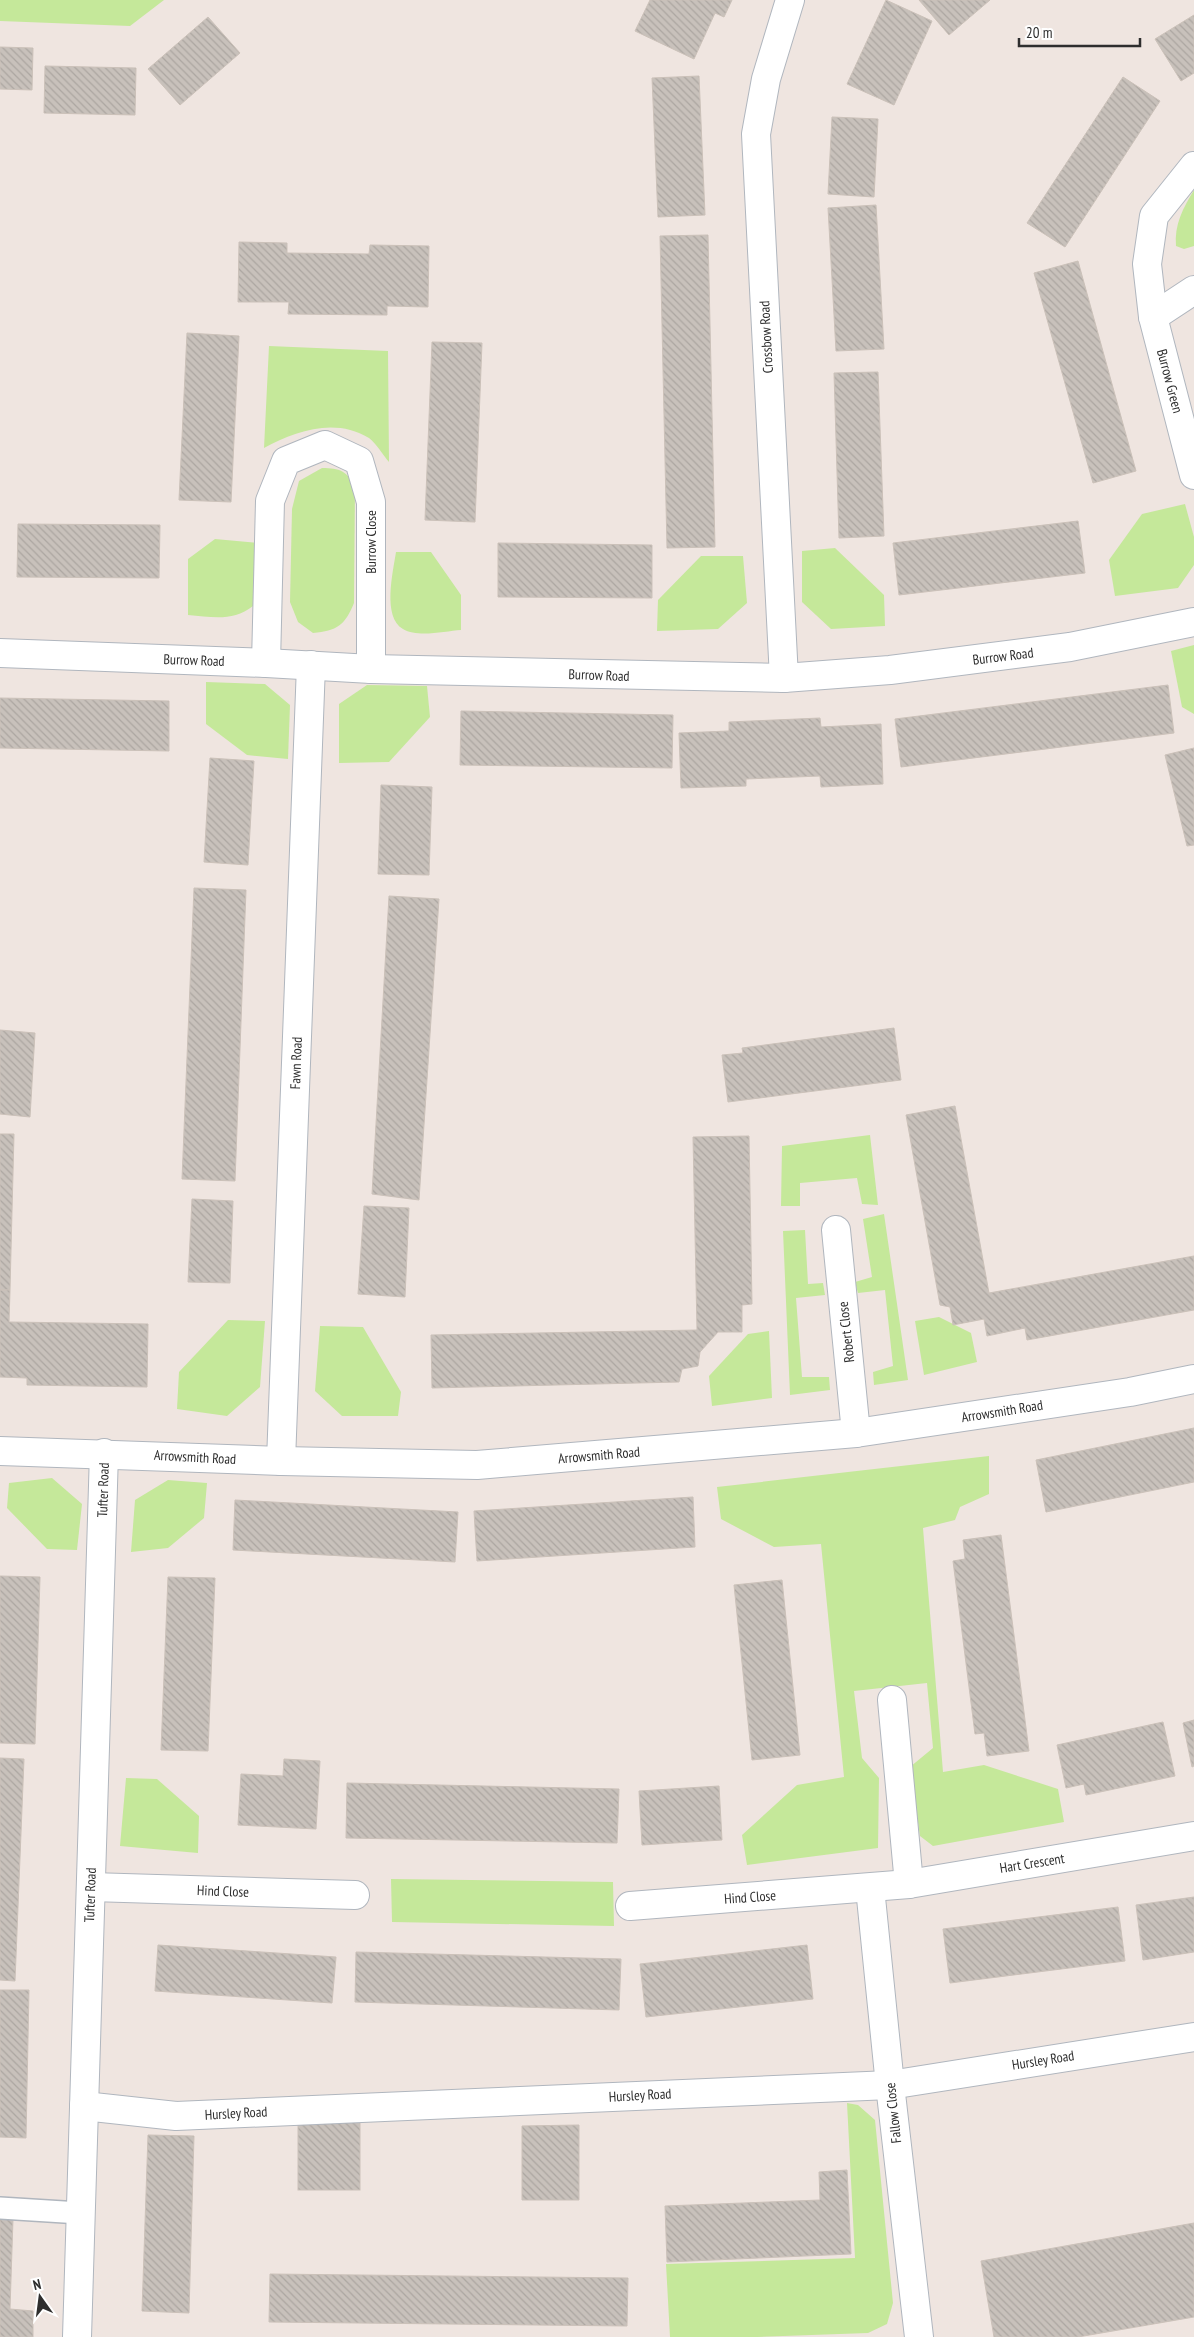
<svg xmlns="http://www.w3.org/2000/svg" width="1194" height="2337" viewBox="0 0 1194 2337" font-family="'PT Sans Narrow',sans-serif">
<defs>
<pattern id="building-back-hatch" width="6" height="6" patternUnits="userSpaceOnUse" patternTransform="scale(1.25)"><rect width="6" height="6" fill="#c8c1bb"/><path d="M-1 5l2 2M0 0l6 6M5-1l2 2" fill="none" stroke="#aca6a1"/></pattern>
</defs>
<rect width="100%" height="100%" fill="#efe5e0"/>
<!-- grass -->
<g fill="#c5e89a">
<path d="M0,0H164L130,26L0,21Z"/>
<path d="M1194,190V246L1184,249L1176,246C1174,225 1183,208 1194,190Z"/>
<path d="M269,346L388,351L389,462C383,455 376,443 369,438C335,417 295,431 264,448Z"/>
<path d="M322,468C340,468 347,471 355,487L354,603C345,625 337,631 313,633L298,622L290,602L292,509L299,481Z"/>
<path d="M1185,504L1194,537V565L1178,588L1115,596L1109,560L1142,514Z"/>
<path d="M215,539L258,543L253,606C233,622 212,617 188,615V559Z"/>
<path d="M835,548L884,595L885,626L831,629L802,602V551Z"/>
<path d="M396,552H431L461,595V630C445,631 418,638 403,629C382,617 393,572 396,552Z"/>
<path d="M701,556H743L747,603L718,629L657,631L658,600Z"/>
<path d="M1194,645V714L1182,707L1171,651Z"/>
<path d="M206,682L265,684L290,705L288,759L247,755L206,724Z"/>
<path d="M367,685L427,686L430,717L389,762L339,763V704Z"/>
<path d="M870,1135L878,1205L862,1204L857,1178L800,1183V1206H781L782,1146Z"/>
<path d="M884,1214L908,1380L874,1385L873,1372L893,1366L885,1290L858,1293L855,1282L872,1277L863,1219Z"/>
<path d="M805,1230L808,1284L823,1283L825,1295L796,1298L802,1377H829L830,1390L790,1395L783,1231Z"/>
<path d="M939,1317L971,1333L977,1362L924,1375L915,1321Z"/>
<path d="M228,1320L265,1321L260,1387L227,1416L177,1409L179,1372Z"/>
<path d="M320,1326L363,1327L401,1392L398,1416H342L315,1391Z"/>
<path d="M769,1331L772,1398L712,1406L709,1376L748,1334Z"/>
<path d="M989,1456V1494L960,1507L955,1520L923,1528L943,1772L984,1765L1058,1789L1064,1822L933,1846L920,1836L910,1767L933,1748L927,1683L854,1691L862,1758L879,1778L878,1848L747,1865L742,1835L797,1785L844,1777L821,1544L774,1547L721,1519L717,1487Z"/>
<path d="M52,1478L82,1504L77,1550L47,1549L7,1508L9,1483Z"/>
<path d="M168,1480L207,1483L204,1518L168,1548L131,1552L135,1500Z"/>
<path d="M126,1778L157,1779L199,1816L198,1853L120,1846Z"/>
<path d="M391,1879L613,1882L614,1926L392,1922Z"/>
<path d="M847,2103L858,2105L875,2120L893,2303L887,2324L868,2333L757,2337H670L666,2264L855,2258Z"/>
</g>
<!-- building -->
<g fill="url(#building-back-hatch)" stroke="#cbc1b9">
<path d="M650,0H732L724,17L715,13L694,59L635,31Z"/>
<path d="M886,0L932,21L894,105L847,84Z"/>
<path d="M919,0H990L949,35Z"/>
<path d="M1194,15V73L1181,81L1155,39Z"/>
<path d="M208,17L240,53L180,105L148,69Z"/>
<path d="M0,47L33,48L32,90L0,89Z"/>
<path d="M45,66L136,68L135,115L44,113Z"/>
<path d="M699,76L705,215L658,217L652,78Z"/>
<path d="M1123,77L1160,101L1065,247L1027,223Z"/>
<path d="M832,117L878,119L874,197L828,194Z"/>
<path d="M876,205L884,349L836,351L828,208Z"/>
<path d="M708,235L715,547L667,548L660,236Z"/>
<path d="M239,242L287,243V253L369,254L370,245L429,246L428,307L387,306V315L288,314L289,302H238Z"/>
<path d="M1078,261L1136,471L1093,483L1034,273Z"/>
<path d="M187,333L239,336L231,502L179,500Z"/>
<path d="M432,342L482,343L475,522L425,520Z"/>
<path d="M878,372L884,536L839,538L834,373Z"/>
<path d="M1078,521L1085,573L899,595L893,543Z"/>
<path d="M18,524L160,525L159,578L17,577Z"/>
<path d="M498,543L652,545V598L498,597Z"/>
<path d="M1168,685L1174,733L901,767L895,719Z"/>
<path d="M0,698L169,701V751L0,748Z"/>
<path d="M461,711L673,715L672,768L460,765Z"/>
<path d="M820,718L821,727L881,724L883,784L821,787L820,776L746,779V786L681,788L679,733L729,731V722Z"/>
<path d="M1194,748V845L1187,846L1165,755Z"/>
<path d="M210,758L254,761L248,865L204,862Z"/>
<path d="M381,785L432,787L429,875L378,874Z"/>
<path d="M194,888L246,890L235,1181L182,1179Z"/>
<path d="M389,896L439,899L419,1200L372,1194Z"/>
<path d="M894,1028L901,1080L728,1102L722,1055L743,1053L742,1048Z"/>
<path d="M0,1030L35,1033L30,1117L0,1114Z"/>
<path d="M955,1106L989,1293L1194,1256V1310L1027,1340L1025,1328L987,1336L984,1319L953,1325L950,1307L940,1305L906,1115Z"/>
<path d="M0,1134H14L10,1290H0Z"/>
<path d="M749,1136L752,1304L742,1305V1332H718L700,1352L698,1366L682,1369L679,1382L432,1388L431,1335L697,1330L693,1137Z"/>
<path d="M192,1199L233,1201L230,1283L188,1282Z"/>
<path d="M364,1206L409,1208L405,1297L358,1294Z"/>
<path d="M0,1290H10L9,1322L148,1324L147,1387L27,1385V1378L0,1377Z"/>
<path d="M1194,1428V1482L1046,1512L1036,1460Z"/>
<path d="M693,1497L695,1547L477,1561L474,1511Z"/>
<path d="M235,1500L458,1512L455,1562L233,1550Z"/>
<path d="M1001,1535L1029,1751L987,1756L984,1733L975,1734L953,1561L965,1559L963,1540Z"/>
<path d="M0,1576L40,1577L35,1744L0,1743Z"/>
<path d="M168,1577L215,1578L208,1751L161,1750Z"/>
<path d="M782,1580L800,1755L752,1760L734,1585Z"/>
<path d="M1194,1720V1766L1192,1767L1183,1723Z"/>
<path d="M1163,1722L1175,1776L1086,1795L1084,1784L1066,1788L1057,1745Z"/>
<path d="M0,1758L24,1759L15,1981L0,1980Z"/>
<path d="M284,1759L320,1761L316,1829L238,1825L241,1774L283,1776Z"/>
<path d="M347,1783L619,1789L617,1843L346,1838Z"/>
<path d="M719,1786L722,1840L642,1845L639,1791Z"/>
<path d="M1194,1897V1952L1143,1960L1136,1905Z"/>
<path d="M1118,1907L1125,1961L950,1983L943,1929Z"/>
<path d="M158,1945L336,1957L332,2003L155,1991Z"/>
<path d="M807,1945L813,1999L646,2017L640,1964Z"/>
<path d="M356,1952L621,1959L619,2010L355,2002Z"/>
<path d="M0,1990H29L26,2138L0,2137Z"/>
<rect x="298" y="2122" width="62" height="68"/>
<path d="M579,2125V2200H522V2126Z"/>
<path d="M148,2135L194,2136L189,2313L142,2311Z"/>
<path d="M847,2170L851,2254L667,2262L665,2206L820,2200L819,2172Z"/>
<path d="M0,2219H13L10,2309L33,2311V2337H0Z"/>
<path d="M1194,2223V2317L1078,2337H994L981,2261Z"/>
<path d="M270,2274L628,2278L627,2326L269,2322Z"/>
</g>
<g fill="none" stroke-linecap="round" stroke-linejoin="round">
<defs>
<path id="lane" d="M0,2208L80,2213"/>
<g id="street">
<path d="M1194,166L1154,216L1147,264L1153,317L1194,475"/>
<path d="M1153,317L1194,290"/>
<path d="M0,653L266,663L371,669L784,678L890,670L1070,647L1194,622"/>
<path d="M266,663L270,501L286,461L325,445L359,461L371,502V669"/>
<path d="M784,678L756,134L766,79L790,0"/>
<path d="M836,1230L856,1433"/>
<path d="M0,1451L281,1461L477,1465L856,1433L1130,1392L1194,1379"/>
<path d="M281,1461L311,665"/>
<path d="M892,1700L909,1884"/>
<path d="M91,1887L355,1895"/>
<path d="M870,1888L890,2085L919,2337"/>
<path d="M630,1906L909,1884L1194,1836"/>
<path d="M84,2106L176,2116L890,2085L1194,2037"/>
<path d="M77,2337L104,1453"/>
</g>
</defs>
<!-- lane casing -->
<use href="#lane" stroke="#b0b6be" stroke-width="24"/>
<!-- street casing -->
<use href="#street" stroke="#b0b6be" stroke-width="30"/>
<!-- lane -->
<use href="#lane" stroke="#fff" stroke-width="21"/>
<!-- street -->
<use href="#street" stroke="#fff" stroke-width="28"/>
</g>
<g text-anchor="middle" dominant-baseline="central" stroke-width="4" stroke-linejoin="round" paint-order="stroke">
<!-- street labels -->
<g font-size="14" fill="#2e2e2e" stroke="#fff">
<text transform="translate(766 337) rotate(-93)">Crossbow Road</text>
<text transform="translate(1170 381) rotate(75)">Burrow Green</text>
<text transform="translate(371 542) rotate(-90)">Burrow Close</text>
<text transform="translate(1003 656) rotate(-7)">Burrow Road</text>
<text transform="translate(194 660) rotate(2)">Burrow Road</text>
<text transform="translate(599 675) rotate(2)">Burrow Road</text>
<text transform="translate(296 1063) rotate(-88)">Fawn Road</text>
<text transform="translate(846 1332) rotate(-96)">Robert Close</text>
<text transform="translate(1002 1411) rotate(-9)">Arrowsmith Road</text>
<text transform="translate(599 1455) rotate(-5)">Arrowsmith Road</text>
<text transform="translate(195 1457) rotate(3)">Arrowsmith Road</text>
<text transform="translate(103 1490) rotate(-88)">Tufter Road</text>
<text transform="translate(1032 1863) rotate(-9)">Hart Crescent</text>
<text transform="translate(223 1891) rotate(2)">Hind Close</text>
<text transform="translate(90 1895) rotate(-88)">Tufter Road</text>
<text transform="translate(750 1897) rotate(-4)">Hind Close</text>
<text transform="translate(1043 2060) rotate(-9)">Hursley Road</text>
<text transform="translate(640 2095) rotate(-3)">Hursley Road</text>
<text transform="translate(236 2113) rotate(-3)">Hursley Road</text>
<text transform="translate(893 2113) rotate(-96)">Fallow Close</text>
</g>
</g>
<!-- north arrow -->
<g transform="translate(40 2297) rotate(346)" stroke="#ffffff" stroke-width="4" paint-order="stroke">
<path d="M0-4L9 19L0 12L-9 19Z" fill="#2e2e2e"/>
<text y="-8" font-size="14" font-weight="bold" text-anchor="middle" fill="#2e2e2e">N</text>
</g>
<!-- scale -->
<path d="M1019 38v8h121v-8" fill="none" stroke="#2e2e2e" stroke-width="2.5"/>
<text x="1026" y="38" font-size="15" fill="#2e2e2e" stroke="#ffffff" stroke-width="4" paint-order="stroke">20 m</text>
</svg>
